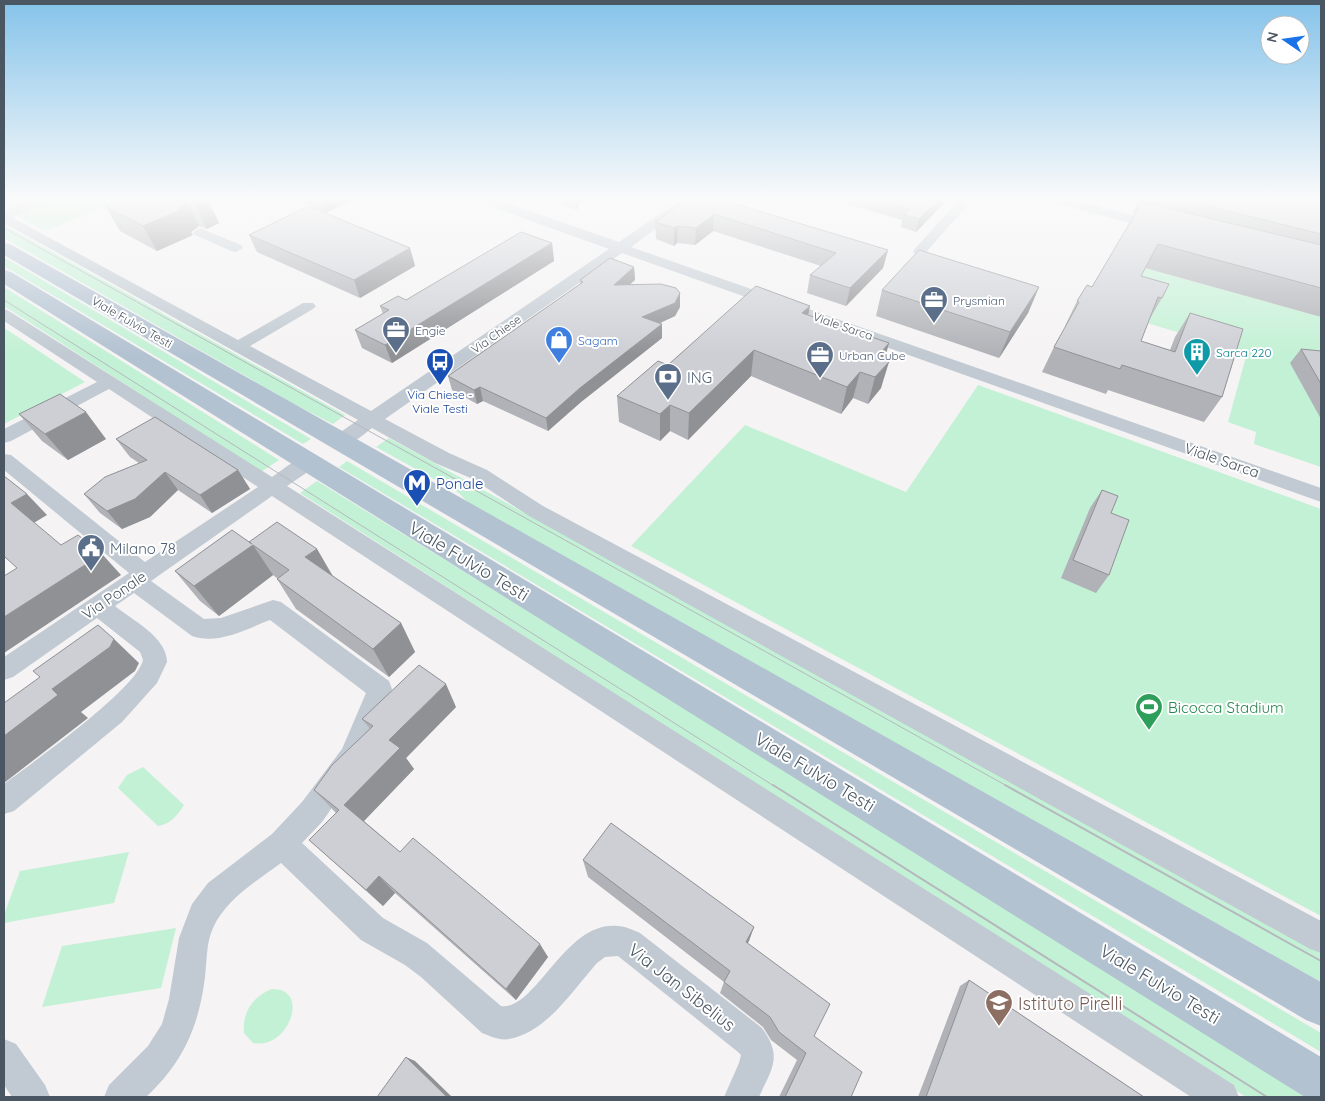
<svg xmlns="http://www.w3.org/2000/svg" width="1325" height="1101" viewBox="0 0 1325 1101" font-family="Quicksand,sans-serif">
<rect width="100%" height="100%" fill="#f5f3f3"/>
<!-- green -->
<g fill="#c3f1d5">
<path d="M4,200H123L45,231L4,208Z"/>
<path d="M4,225L345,415L333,424L296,405L4,238Z"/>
<path d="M4,257L311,439L303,444L4,266Z"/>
<path d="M1145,268L1321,317V467L1254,444L1256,432L1228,422L1247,353L1147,323L1128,301Z"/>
<path d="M4,287L279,460L261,472L4,306Z"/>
<path d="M4,328L9,331L85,382L4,424Z"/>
<path d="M978,385L1321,509V916L631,546L745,425L906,492Z"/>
<path d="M389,438L1321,953V982L470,505L459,493L376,447Z"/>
<path d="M347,461L1321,1033V1052L339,467Z"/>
<path d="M317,481L1316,1097H1246L300,493Z"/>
<path d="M143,767L184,805C177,816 170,824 158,826L118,788L127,775Z"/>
<path d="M129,852L114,903L4,923V915L20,871Z"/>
<path d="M176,928L161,988L42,1007L62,946Z"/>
<path d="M272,989C311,988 289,1050 253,1043L244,1033C242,1012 253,996 272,989Z"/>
</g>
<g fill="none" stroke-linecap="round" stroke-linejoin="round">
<!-- minor -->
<g fill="#c1cad2" fill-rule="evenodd">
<path d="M31,200H49L13,218L238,340L303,303H313L316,306L313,309L250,346L371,411L609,249L481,203L479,200H498L619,242L680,200H695L631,247L1321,488V502L622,253L385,419L449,453L487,470L543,506L1321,921V953L1310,949L529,516L473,479L435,463L372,428C361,436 347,451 332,446L330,442L332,438L358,420L4,223V212Z"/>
<path d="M959,200H972L927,251L933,262L931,265H921L913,251Z"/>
<path d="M1051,200H1074L1163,223L1165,226L1158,230L1053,203Z"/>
<path d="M200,228L241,245L243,248L236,252L231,251L195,235L193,232Z"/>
<path d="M4,309L9,311L272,477C285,469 300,453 315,457L318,462L315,467L287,486L1234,1085L1239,1097H1191L272,496L151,581L204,619L221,618L273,600L281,602L389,681L392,689L361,766L322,822L302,843L383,918L427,943L501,1006C536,1011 565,920 618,926C625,926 633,930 640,933L762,1028C783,1057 772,1068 759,1097H724L739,1063L741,1055L738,1052L618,956L605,957L597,963C573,990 547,1032 509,1039C500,1041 490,1036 482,1033L421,977L405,965L361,940L281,863C257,881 226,899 213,928C206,943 207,961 205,977C199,1026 183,1063 146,1097H104L109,1085L148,1046L162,1024L169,999L179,938L192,904L208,883L272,834L302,802L342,749L366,693L270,620C246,629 218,645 192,636L134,593L115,606C132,620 167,637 167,662L157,683L122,722L14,811L4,814V784C32,763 137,689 143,660L140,652L97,618L13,677L4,680V657L129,573L4,470V454L11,455L145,562L258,487L109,389L11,441L4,443V429L97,382L4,321Z"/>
<path d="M4,1039L16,1044L45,1085L50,1097H12L4,1085Z"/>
</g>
<!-- major -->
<g fill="#b3c2d1" fill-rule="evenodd">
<path d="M4,243L10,244L1321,982V1026L1306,1020L4,255Z"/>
<path d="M4,270L11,272L1321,1057V1097H1305L4,284Z"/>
</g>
<!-- tram-far1 -->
<g stroke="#b5b8bd" stroke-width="1">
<path d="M4,228L1007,786"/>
<path d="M4,300L774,786"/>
</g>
<!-- tram -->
<g stroke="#b5b8bd" stroke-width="2">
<path d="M773,785L1267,1097"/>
<path d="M1005,785L1321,961"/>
</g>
</g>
<!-- wall -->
<g fill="#b0b2b7">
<path d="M208,200L219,223L207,229L199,226L191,232L193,235L157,251L120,231L106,207Z"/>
<path d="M295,200H352L326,213Z"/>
<path d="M550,200H580L577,210Z"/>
<path d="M686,200L888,250L883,268L846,306L807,293L810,275L821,266L713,231L695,245L677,243L674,246L656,239L655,222Z"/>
<path d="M834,200H947L916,232L901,227L902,220Z"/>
<path d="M1138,200H1321V317L1145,268L1141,276L1162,298L1149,320L1141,341L1170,350L1175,337L1190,313L1222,397L1204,422L1108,390L1106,394L1042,372L1054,347L1066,326H1065L1077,301L1092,287L1135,214L1132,213Z"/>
<path d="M249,235L410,248L415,266L360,298L257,252Z"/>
<path d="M552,243L554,261L392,363L362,348L355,330L383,314L380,306L406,300Z"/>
<path d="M634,267L635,280L630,284L680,293V307L675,316L659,323L662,338L581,402L548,431L483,401L477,404L452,390L448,376L580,284V280Z"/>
<path d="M1039,287L1028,313L999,358L876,316L882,290Z"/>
<path d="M808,315L889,343L884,359L881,388L868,404L853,398L841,414L751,376L688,440L670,431L660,441L619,422L617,396L668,365Z"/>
<path d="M1301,349L1321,351V419L1290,363Z"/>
<path d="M19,414L106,439L68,460L42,441Z"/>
<path d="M116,439L238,470L250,489L212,513L178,490L150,517L122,529L100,513L84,494L139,463L130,457Z"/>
<path d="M1102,490L1111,513L1109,575L1096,593L1061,578L1090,508Z"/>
<path d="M249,542L317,549L333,576L401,623L415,652L389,677L296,609L277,579H278L273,575L219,616L200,601L175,571Z"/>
<path d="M456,707L406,758L414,769L364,821L400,852L548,957L516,1000L395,893L383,906L309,840L336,813L314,790L370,729L362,719Z"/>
<path d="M583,860L754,927L747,943L814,1036L851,1097H779L797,1060L771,1040L763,1027L720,993L724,982L588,877Z"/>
<path d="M969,980L1144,1097H918L960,986Z"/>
</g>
<!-- shaded-wall -->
<g fill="#909195">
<path d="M204,200H208L219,223L207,229L195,204Z"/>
<path d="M322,200H352L326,213Z"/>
<path d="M578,200H580L577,210V204Z"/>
<path d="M938,200H947L916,232L919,219Z"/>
<path d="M187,202L199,226L191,232L193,235L157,251L143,226Z"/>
<path d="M714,214L713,231L695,245L696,228Z"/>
<path d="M678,226L677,243L674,246V228Z"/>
<path d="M552,243L554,261L392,363L385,345Z"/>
<path d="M410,248L415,266L360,298L354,280Z"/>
<path d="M888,250L883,268L846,306L850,288Z"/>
<path d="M634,267L635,280L615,298L614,285Z"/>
<path d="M1039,287L1028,313L999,358L1010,332Z"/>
<path d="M680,293V307L675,316L643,331L642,317Z"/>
<path d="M810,306L805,332L802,313Z"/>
<path d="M662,324V338L581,402L548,431L546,418L580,388Z"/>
<path d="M889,343L882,369L878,356Z"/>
<path d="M754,350L751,376L688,440L689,413Z"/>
<path d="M889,362L881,388L868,404L875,377Z"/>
<path d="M860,372L853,398L841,414L847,387Z"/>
<path d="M480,387L483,401L477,404L474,390Z"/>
<path d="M670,405V431L660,441V414Z"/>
<path d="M86,412L106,439L68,460L45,434Z"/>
<path d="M238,470L250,489L212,513L200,495Z"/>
<path d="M165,472L178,490L150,517L122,529L107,511Z"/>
<path d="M27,494L47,515L32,524L11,503Z"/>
<path d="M253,545L273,575L219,616L194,586Z"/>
<path d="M317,549L334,579L305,557Z"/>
<path d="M102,554L121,575L4,653V617Z"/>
<path d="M401,623L415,652L389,677L373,649Z"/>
<path d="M114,639L139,663L135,671L81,712L88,718L4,783V736L52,689Z"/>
<path d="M446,684L456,707L406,758L414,769L361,824L344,805L389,740Z"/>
<path d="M379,876L395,893L383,906L366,890Z"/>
<path d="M754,927L749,941L741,955L746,942Z"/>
<path d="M540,944L548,957L516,1000L506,989Z"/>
<path d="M406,1057L415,1061L452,1097H447Z"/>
</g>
<!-- building -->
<g fill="#cdcfd5" stroke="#909195">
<path d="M122,200H204L195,204L187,202L179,207L180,210L143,226L106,207Z"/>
<path d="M566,200H578L577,204Z"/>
<path d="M686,200H722L888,250L850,288L810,275L836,253L714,214L696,228L678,226L674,228L655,222Z"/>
<path d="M880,200H938L919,219L904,215L909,209Z"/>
<path d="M1184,200H1321V234Z"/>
<path d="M1142,202L1321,245V288L1158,244L1141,276L1169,284L1162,298L1158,297L1141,341L1175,352L1190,313L1243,329L1222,397L1122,365L1120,369L1054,347L1079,302L1077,301L1087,285L1092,287Z"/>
<path d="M308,206L410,248L354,280L249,235Z"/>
<path d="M521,232L552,243L385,345L355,330L389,310L380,306L398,296L406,300Z"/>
<path d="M919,250L1039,287L1010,332L882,290Z"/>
<path d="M610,258L634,267L614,285L661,284L676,288L680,293L675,303L642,317L662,324L580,388L546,418L480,387L474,390L448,376L583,282L580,280Z"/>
<path d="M756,286L810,306L802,313L889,343L878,356L889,362L875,377L860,372L847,387L754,350L689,413L670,405L660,414L617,396L658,361L668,365Z"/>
<path d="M1301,349L1321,351V384Z"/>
<path d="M60,394L86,412L45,434L19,414Z"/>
<path d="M155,417L238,470L200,495L165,472L135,499L107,511L84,494L105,477L147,460L116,439Z"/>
<path d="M4,476L27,494L11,503L61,545L78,535L102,554L4,617V576L17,568L4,556Z"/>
<path d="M1102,490L1118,496L1111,513L1129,520L1109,575L1073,560Z"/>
<path d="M277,522L317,549L305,557L401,623L373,649L277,579L289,570L253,545L194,586L175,571L232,530L252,544L249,542Z"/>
<path d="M98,625L114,639L110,647L52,689L58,695L4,736V703L40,677L33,671Z"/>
<path d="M419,665L446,684L389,740L400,748L344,805L400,852L413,838L540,944L506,989L379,876L366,890L309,840L339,810L314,790L332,765L373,726L362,719Z"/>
<path d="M611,823L754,927L746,942L830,1004L814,1036L862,1072L851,1097H785L806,1053L779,1032L770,1017L724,982L730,971L583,860Z"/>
<path d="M969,980L1144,1097H926Z"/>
<path d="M406,1057L447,1097H377Z"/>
</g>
<!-- sky -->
<linearGradient id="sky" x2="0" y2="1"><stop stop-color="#85c3ea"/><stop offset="0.56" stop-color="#fafafa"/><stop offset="1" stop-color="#fafafa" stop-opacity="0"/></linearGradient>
<rect width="1325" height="355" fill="url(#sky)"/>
<!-- icons -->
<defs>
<symbol id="office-pin" viewBox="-11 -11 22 30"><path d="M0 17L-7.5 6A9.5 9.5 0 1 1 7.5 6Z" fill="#5c6f8a" stroke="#fff"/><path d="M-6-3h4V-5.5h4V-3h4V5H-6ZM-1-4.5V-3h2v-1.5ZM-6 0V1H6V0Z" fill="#fff"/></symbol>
<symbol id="shop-pin" viewBox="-11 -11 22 30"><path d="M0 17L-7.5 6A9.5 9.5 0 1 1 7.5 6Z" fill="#3f7fe0" stroke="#fff"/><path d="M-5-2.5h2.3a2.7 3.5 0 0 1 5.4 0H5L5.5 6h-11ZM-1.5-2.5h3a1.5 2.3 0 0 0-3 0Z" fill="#fff"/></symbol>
<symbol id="building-pin" viewBox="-11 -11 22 30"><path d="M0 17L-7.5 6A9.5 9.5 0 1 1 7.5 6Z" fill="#0f9aa8" stroke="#fff"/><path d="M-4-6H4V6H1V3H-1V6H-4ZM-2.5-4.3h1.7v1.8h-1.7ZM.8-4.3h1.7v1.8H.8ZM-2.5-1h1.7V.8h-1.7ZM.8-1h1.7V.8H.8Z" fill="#fff"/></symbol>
<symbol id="bus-pin" viewBox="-11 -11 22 30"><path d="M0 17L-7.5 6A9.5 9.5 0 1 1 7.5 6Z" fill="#1a4fb4" stroke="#fff"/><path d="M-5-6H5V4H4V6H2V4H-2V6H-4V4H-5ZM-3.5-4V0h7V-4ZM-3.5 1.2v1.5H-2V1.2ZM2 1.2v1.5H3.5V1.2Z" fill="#fff"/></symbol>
<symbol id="bank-pin" viewBox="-11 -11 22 30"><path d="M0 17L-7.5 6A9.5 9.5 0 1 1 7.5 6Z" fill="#5c6f8a" stroke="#fff"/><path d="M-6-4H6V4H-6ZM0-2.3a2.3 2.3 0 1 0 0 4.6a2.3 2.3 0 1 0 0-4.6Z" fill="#fff"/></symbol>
<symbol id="metro-pin" viewBox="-11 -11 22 30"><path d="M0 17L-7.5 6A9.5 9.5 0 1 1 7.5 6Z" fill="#1a4fb4" stroke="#fff"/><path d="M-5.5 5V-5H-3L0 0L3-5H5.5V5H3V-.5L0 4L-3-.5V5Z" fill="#fff"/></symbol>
<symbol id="civic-pin" viewBox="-11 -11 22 30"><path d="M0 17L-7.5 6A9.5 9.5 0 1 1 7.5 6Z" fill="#5c6f8a" stroke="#fff"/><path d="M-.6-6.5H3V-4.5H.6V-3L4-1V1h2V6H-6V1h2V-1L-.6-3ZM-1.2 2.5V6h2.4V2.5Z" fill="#fff"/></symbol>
<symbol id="stadium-pin" viewBox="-11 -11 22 30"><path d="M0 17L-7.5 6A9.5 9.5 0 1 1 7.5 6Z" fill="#2e9e5b" stroke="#fff"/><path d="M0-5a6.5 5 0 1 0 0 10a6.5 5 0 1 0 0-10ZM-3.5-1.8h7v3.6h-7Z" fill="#fff"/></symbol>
<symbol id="school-pin" viewBox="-11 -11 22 30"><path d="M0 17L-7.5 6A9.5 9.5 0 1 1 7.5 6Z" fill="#8d6e63" stroke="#fff"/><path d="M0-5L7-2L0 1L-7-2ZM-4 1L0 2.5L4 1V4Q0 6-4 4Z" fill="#fff"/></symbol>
</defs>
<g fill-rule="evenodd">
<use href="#office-pin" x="918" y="284" width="32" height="43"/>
<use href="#office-pin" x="380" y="314" width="32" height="43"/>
<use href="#shop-pin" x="543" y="324" width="32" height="43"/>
<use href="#building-pin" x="1181" y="336" width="32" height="43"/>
<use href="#office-pin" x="804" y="339" width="32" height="43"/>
<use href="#bus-pin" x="424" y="346" width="32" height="43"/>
<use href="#bank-pin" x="652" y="361" width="32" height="43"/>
<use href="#metro-pin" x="401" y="467" width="32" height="43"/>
<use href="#civic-pin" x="75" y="532" width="32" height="43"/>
<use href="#stadium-pin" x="1133" y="691" width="32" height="43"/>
<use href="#school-pin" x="983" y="987" width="32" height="43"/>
</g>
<g text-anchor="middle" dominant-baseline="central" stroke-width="4" stroke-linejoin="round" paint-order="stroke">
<!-- far-service labels -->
<g font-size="12" fill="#4e5e75" stroke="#fff" text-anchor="start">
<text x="953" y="300">Prysmian</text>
<text x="415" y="330">Engie</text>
<text x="839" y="355">Urban Cube</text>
</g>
<!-- far-street labels -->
<g font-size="12" fill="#4a5661" stroke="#fff">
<text transform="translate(132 322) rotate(30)">Viale Fulvio Testi</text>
<text transform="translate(843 326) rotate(19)">Viale Sarca</text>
<text transform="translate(496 334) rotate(-35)">Via Chiese</text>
</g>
<!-- far-shop labels -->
<g font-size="12" fill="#366cbe" stroke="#fff" text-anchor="start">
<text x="578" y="340">Sagam</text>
</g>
<!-- far-culture labels -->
<g font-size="12" fill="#0d838f" stroke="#fff" text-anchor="start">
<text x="1216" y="352">Sarca 220</text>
</g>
<!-- far-transit labels -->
<g font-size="12" fill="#164399" stroke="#fff">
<text x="440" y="394">Via Chiese -<tspan x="440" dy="14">Viale Testi</tspan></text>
</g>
<!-- service labels -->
<g font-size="15" fill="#4e5e75" stroke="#fff" text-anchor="start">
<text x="687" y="377">ING</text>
<text x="110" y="548">Milano 78</text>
</g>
<!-- street labels -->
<g font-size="15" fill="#4a5661" stroke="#fff">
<text transform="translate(1222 460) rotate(19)">Viale Sarca</text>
<text transform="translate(114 595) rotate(-34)">Via Ponale</text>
</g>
<!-- transit labels -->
<g font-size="15" fill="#164399" stroke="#fff" text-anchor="start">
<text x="436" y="483">Ponale</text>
</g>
<!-- leisure labels -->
<g font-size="15" fill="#27864d" stroke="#fff" text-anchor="start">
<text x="1168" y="707">Bicocca Stadium</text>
</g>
<!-- near-street labels -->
<g font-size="18" fill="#4a5661" stroke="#fff">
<text transform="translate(469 561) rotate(31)">Viale Fulvio Testi</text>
<text transform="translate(815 772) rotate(31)">Viale Fulvio Testi</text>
<text transform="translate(1160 984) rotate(31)">Viale Fulvio Testi</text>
<text transform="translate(682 987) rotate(38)">Via Jan Sibelius</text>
</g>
<!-- near-education labels -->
<g font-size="18" fill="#785e54" stroke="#fff" text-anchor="start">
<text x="1018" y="1003">Istituto Pirelli</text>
</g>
</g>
<!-- border -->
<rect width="1325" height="1101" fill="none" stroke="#4a5661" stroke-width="10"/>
<!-- north arrow -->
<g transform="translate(1285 40) rotate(283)"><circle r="24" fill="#ffffff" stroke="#b7bbc0"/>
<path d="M0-4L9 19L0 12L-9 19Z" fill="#1a73e8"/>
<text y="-8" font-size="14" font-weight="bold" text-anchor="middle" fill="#4a5661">N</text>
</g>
</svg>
